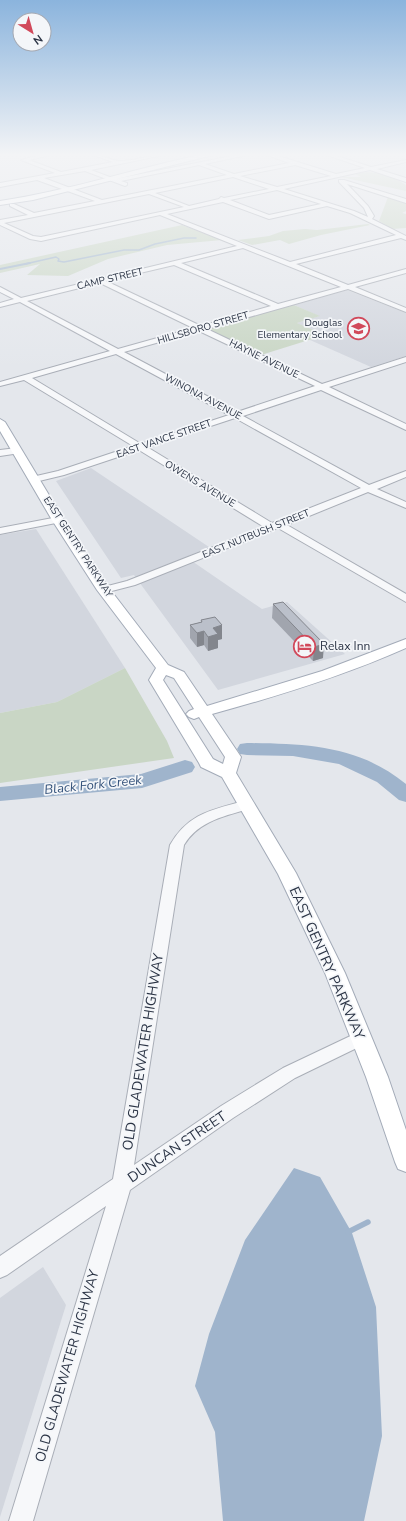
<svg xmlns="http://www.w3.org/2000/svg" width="406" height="1521" viewBox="0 0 406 1521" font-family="'Nunito Sans',sans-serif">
<rect width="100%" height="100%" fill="#e4e7ec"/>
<!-- built -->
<g fill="#d2d6de">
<path d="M347,290L406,313V356L371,367L310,340L324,336L297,323L319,316L294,305Z"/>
<path d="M91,468L209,547L186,557L262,609L287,602L345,654L218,690L134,575L121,578L56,481Z"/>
<path d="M36,529L125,668L57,702L0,713V535Z"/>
<path d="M43,1267L66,1305L0,1517V1298Z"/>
</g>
<!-- green -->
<g fill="#c9d6c5">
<path d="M367,172C382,173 394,177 406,185V191L341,177H361L355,174Z"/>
<path d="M388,197L406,203V211L402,213L406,214V228L392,229L379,221Z"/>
<path d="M368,224L370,225L321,235L289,244L280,240L252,245L238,240L269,236L283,231L305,229L317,230Z"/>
<path d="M182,225L222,240L167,245L108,259L68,276L27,275L40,264L0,273V265Z"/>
<path d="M294,305L320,316L297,323L325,335L261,355L207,329Z"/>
<path d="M125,668L167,741L174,758L0,783V713L57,702Z"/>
</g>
<!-- water -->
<path fill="#9fb4cc" d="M294,1168L320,1177L352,1233L376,1307L382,1436L364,1521H223L215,1432L195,1386L209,1334L245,1240Z"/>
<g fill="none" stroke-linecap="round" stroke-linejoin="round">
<!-- stream-far2 -->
<path stroke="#9fb4cc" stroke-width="1.5" d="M25,264L56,257L59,259L58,261L64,262L124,250H139L155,244L184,238H196"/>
<!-- stream-far1 -->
<path stroke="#9fb4cc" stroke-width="2" d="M0,269L30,263"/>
<!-- stream -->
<path stroke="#9fb4cc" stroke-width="5.5" d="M348,1232L368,1222"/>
<!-- river -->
<g fill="#9fb4cc" fill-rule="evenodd">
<path d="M247,743C306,744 358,745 406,784V802L399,800L377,782L339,764L293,756L247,755L240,754L237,749L240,744Z"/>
<path d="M185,760L192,762L195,767L192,772L142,788L0,801V787L141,774Z"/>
</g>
<defs>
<g id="minor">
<path d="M40,155H50L29,160L61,172L113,162L94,155C103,155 110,160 119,161C128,162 151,155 163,155L91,170L115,179L237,155H247L205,164L234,174L289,163L267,155H275L336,174L365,168L327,155H334L371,167L406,160V162L377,169L406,178V182L370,170L284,189L354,211L368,217L364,208L339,182V180H344L406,199V203L347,184L368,206L374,216L372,219L406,236V240L401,238L296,264L348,285L406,269V273L355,287L406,308V312L348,289L207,329L322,384L406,357V362L329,387L406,424V430L321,390L243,416L369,485L406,471V477L377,489L406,502V508L368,492L287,525L406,594V602L278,528L135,585L104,593L100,592L99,590L100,588L127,581L264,527L139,450L64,475L35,482L32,481L30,479L32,477L58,471L133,446L24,380L0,386V382L110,351L20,302L0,307V303L14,299L0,292V287L21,298L237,246L160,215L41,241L30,239L0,225V220L28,215L10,206V204H14L34,213L95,201L37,180L0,187V183L55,173L21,160ZM199,165L227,175L102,200L44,178L85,171L125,186L127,185V183L121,181ZM295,165L331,176L277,187L240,176ZM233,177L269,189L224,198L221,197L219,199L189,206L155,193ZM277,190L321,204L269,215L230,200ZM149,194L184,207L41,237L33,236L4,223ZM223,202L269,219L327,206L350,213L396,235L290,262L167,214ZM243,248L341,287L278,304L181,263ZM174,265L271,306L201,326L106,281ZM100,283L193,328L118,349L27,301ZM199,331L315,386L237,412L124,352ZM116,354L229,415L141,444L32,378ZM235,418L361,488L272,523L147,447Z"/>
<path d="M17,448L21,451L20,453L0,456V450Z"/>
<path d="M58,517L63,520L61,522L0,534V528Z"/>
<path d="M247,800L252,802L254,805L252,808C226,816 199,820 184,845L134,1165L221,1106L283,1068L361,1031L367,1033L369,1038L367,1043L295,1078L233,1118L130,1190L33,1521H9L106,1206L7,1275L0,1278V1256L113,1179L170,845C189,812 213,810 247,800Z"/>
</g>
<g id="major">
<path d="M200,155H213L33,200L0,205V201C68,191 133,169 200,155Z"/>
<path d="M0,419L5,422L64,520L109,588L168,665L184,672L207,706L322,671L406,639V648C343,676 278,696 212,714L241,757L236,773L296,873L345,973L388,1077L406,1130V1172L398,1169L395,1162L366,1077L325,973L278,874L222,777L201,767L199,763L149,680L156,668L97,590L52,520L0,431ZM166,675L174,678L194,709L189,711L186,714L189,717L194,719L199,717L225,757L223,764L213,759L163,680Z"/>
</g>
</defs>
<!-- minor casing -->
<use href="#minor" stroke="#a9aeb7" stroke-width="2"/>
<!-- major casing -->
<use href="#major" stroke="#a3abb8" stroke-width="2"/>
<!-- minor -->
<use href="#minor" fill="#f7f8fa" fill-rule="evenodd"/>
<!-- major -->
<use href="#major" fill="#fff" fill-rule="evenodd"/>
</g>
<!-- wall -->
<g fill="#a1a5ae">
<path d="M283,602L323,658L313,661L272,618L273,604Z"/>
<path d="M201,620L222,625V639L218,640V648L208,651L204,645L197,647L190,638V625L201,622Z"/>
</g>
<!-- shaded-wall -->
<g fill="#83868d">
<path d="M222,625V639L218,640V648L208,651V637L213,628Z"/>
<path d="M204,631V645L197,647V633Z"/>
<path d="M324,644L323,658L313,661L314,647Z"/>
</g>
<!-- building -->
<g fill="#bbc0ca" stroke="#83868d">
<path d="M283,602L324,644L314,647L273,604Z"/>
<path d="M215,617L222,625L213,628L218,634L208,637L204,631L197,633L190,625L202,622L201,620Z"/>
</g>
<!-- sky -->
<linearGradient id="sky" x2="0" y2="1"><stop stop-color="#8bb4dd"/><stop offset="0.42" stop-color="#f3f4f6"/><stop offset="1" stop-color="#f3f4f6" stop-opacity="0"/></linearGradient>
<rect width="406" height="368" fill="url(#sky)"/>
<!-- icons -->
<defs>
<symbol id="school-ring" viewBox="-11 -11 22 22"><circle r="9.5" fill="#f4f6f9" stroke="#d1495b" stroke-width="1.5"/><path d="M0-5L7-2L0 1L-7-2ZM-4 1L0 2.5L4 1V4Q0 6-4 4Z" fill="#d1495b"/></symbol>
<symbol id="hotel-ring" viewBox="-11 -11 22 22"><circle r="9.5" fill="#f4f6f9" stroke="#d1495b" stroke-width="1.5"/><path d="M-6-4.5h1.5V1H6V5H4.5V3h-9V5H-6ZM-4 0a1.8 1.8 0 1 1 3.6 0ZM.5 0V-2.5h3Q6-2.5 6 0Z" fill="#d1495b"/></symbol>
</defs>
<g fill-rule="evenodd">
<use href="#school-ring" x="346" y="316" width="25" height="25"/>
<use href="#hotel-ring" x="292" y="634" width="25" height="25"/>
</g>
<g text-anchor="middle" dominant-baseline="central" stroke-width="3.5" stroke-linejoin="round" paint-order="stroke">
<!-- far-street labels -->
<g font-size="10" fill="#2b3445" stroke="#f4f6f9">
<text transform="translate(110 279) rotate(-13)">CAMP STREET</text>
<text transform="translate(203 328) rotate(-16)">HILLSBORO STREET</text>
<text transform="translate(264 359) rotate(26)">HAYNE AVENUE</text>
<text transform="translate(203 397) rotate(28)">WINONA AVENUE</text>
<text transform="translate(164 439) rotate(-19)">EAST VANCE STREET</text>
<text transform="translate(200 484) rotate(31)">OWENS AVENUE</text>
<text transform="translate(256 534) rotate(-22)">EAST NUTBUSH STREET</text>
<text transform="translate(78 547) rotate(57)">EAST GENTRY PARKWAY</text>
</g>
<!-- far-poi labels -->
<g font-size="10" fill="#2b3445" stroke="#f4f6f9" text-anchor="end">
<text x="342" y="323">Douglas<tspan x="342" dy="12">Elementary School</tspan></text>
</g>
<!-- poi labels -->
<g font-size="12" fill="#2b3445" stroke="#f4f6f9" text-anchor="start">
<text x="320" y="646">Relax Inn</text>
</g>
<!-- water labels -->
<g font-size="13" font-style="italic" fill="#34527a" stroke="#f4f6f9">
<text transform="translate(93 785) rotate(-6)">Black Fork Creek</text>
</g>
<!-- near-street labels -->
<g font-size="14" fill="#2b3445" stroke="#f4f6f9">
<text transform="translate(327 963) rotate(66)">EAST GENTRY PARKWAY</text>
<text transform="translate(143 1052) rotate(-81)">OLD GLADEWATER HIGHWAY</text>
<text transform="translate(177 1147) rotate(-34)">DUNCAN STREET</text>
<text transform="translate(67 1366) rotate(-74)">OLD GLADEWATER HIGHWAY</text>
</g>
</g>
<!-- north arrow -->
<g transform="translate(32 32) rotate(143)"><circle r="19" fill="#f4f6f9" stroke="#a4a8b1"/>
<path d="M0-3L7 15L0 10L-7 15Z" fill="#d1495b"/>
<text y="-6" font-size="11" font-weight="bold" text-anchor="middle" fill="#2b3445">N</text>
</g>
</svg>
